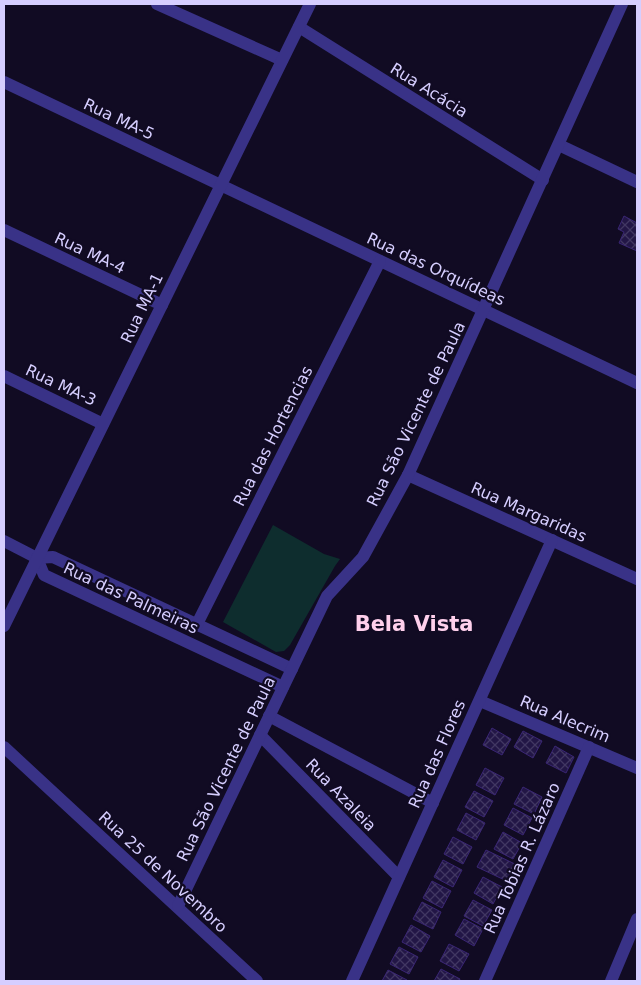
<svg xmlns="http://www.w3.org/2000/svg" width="641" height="985" viewBox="0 0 641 985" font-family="'DejaVu Sans',sans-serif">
<defs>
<pattern id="building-cross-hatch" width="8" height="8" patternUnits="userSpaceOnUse" patternTransform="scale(1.25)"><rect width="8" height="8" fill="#221646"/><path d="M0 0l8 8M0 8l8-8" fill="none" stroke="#413762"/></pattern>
</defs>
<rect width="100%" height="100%" fill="#110b23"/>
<!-- green -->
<path fill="#0e2d2e" d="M273,525L324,554L340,559L335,566L290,645L284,651L276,652L223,622Z"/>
<!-- building -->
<g fill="url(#building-cross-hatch)" stroke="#392574">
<path d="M624,216L637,223V251L619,243L624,232L618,229Z"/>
<path d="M492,728L511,739L502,755L483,745Z"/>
<path d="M523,731L542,741L533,758L514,747Z"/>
<path d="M555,746L574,757L566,773L546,763Z"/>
<path d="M485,768L504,778L495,795L476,785Z"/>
<path d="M523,787L542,797L534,814L514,804Z"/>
<path d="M474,791L493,801L484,817L465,807Z"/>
<path d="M513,808L532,818L523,835L504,825Z"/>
<path d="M466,813L485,823L476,840L457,830Z"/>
<path d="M503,832L522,843L513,859L494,849Z"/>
<path d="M453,837L472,847L463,864L444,854Z"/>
<path d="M486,850L519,866L511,883L477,867Z"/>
<path d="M443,860L462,870L453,887L434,877Z"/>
<path d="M483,877L502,887L493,904L474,893Z"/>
<path d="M432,881L451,891L442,908L423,898Z"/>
<path d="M473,900L492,910L483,926L464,916Z"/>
<path d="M422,902L441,912L433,929L413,919Z"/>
<path d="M464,919L483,929L474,946L455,935Z"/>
<path d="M411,925L430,936L421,952L402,942Z"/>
<path d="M449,944L469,954L459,971L440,961Z"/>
<path d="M399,947L418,957L409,974L390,964Z"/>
<path d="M441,969L460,979L459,981H434Z"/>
<path d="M388,970L407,980V981H382Z"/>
</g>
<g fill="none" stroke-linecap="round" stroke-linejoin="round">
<!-- street -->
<g stroke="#393287" stroke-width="12">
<path d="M157,4L282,60"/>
<path d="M299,27L543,180"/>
<path d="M4,82L637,383"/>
<path d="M559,145L637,182"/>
<path d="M4,230L162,305"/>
<path d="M4,376L103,424"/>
<path d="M408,475L637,579"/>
<path d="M4,541L37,558"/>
<path d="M37,558L44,575L283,687"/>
<path d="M37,558L53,557L292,669"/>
<path d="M4,626L310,4"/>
<path d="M196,626L380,261"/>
<path d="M480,701L637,768"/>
<path d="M269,716L433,803"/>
<path d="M260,735L399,877"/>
<path d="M4,747L257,981"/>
<path d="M178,906L327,596L363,557L408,475L622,4"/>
<path d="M352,981L552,540"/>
<path d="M485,981L589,747"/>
<path d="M611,981L637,919"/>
</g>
</g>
<g text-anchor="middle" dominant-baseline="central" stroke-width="4.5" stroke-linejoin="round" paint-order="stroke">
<!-- street labels -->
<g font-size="16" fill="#d6ceff" stroke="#110b23">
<text transform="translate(429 90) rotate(32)">Rua Acácia</text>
<text transform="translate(119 119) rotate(25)">Rua MA-5</text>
<text transform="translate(90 253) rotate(25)">Rua MA-4</text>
<text transform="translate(436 269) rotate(25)">Rua das Orquídeas</text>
<text transform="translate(142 308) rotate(-64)">Rua MA-1</text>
<text transform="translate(61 385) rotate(25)">Rua MA-3</text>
<text transform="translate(416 414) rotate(-64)">Rua São Vicente de Paula</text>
<text transform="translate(273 436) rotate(-63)">Rua das Hortencias</text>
<text transform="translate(529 512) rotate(24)">Rua Margaridas</text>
<text transform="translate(131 598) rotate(25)">Rua das Palmeiras</text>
<text transform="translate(565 719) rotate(23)">Rua Alecrim</text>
<text transform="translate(437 754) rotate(-66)">Rua das Flores</text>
<text transform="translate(226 769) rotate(-64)">Rua São Vicente de Paula</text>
<text transform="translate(341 795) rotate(46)">Rua Azaleia</text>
<text transform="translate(522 858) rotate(-66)">Rua Tobias R. Lázaro</text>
<text transform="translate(163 872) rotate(43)">Rua 25 de Novembro</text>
</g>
<!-- district labels -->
<g font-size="21" font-weight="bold" fill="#ffd0ec" stroke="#110b23">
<text x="414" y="624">Bela Vista</text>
</g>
</g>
<!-- border -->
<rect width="641" height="985" fill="none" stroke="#d6ceff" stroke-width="10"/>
</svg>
